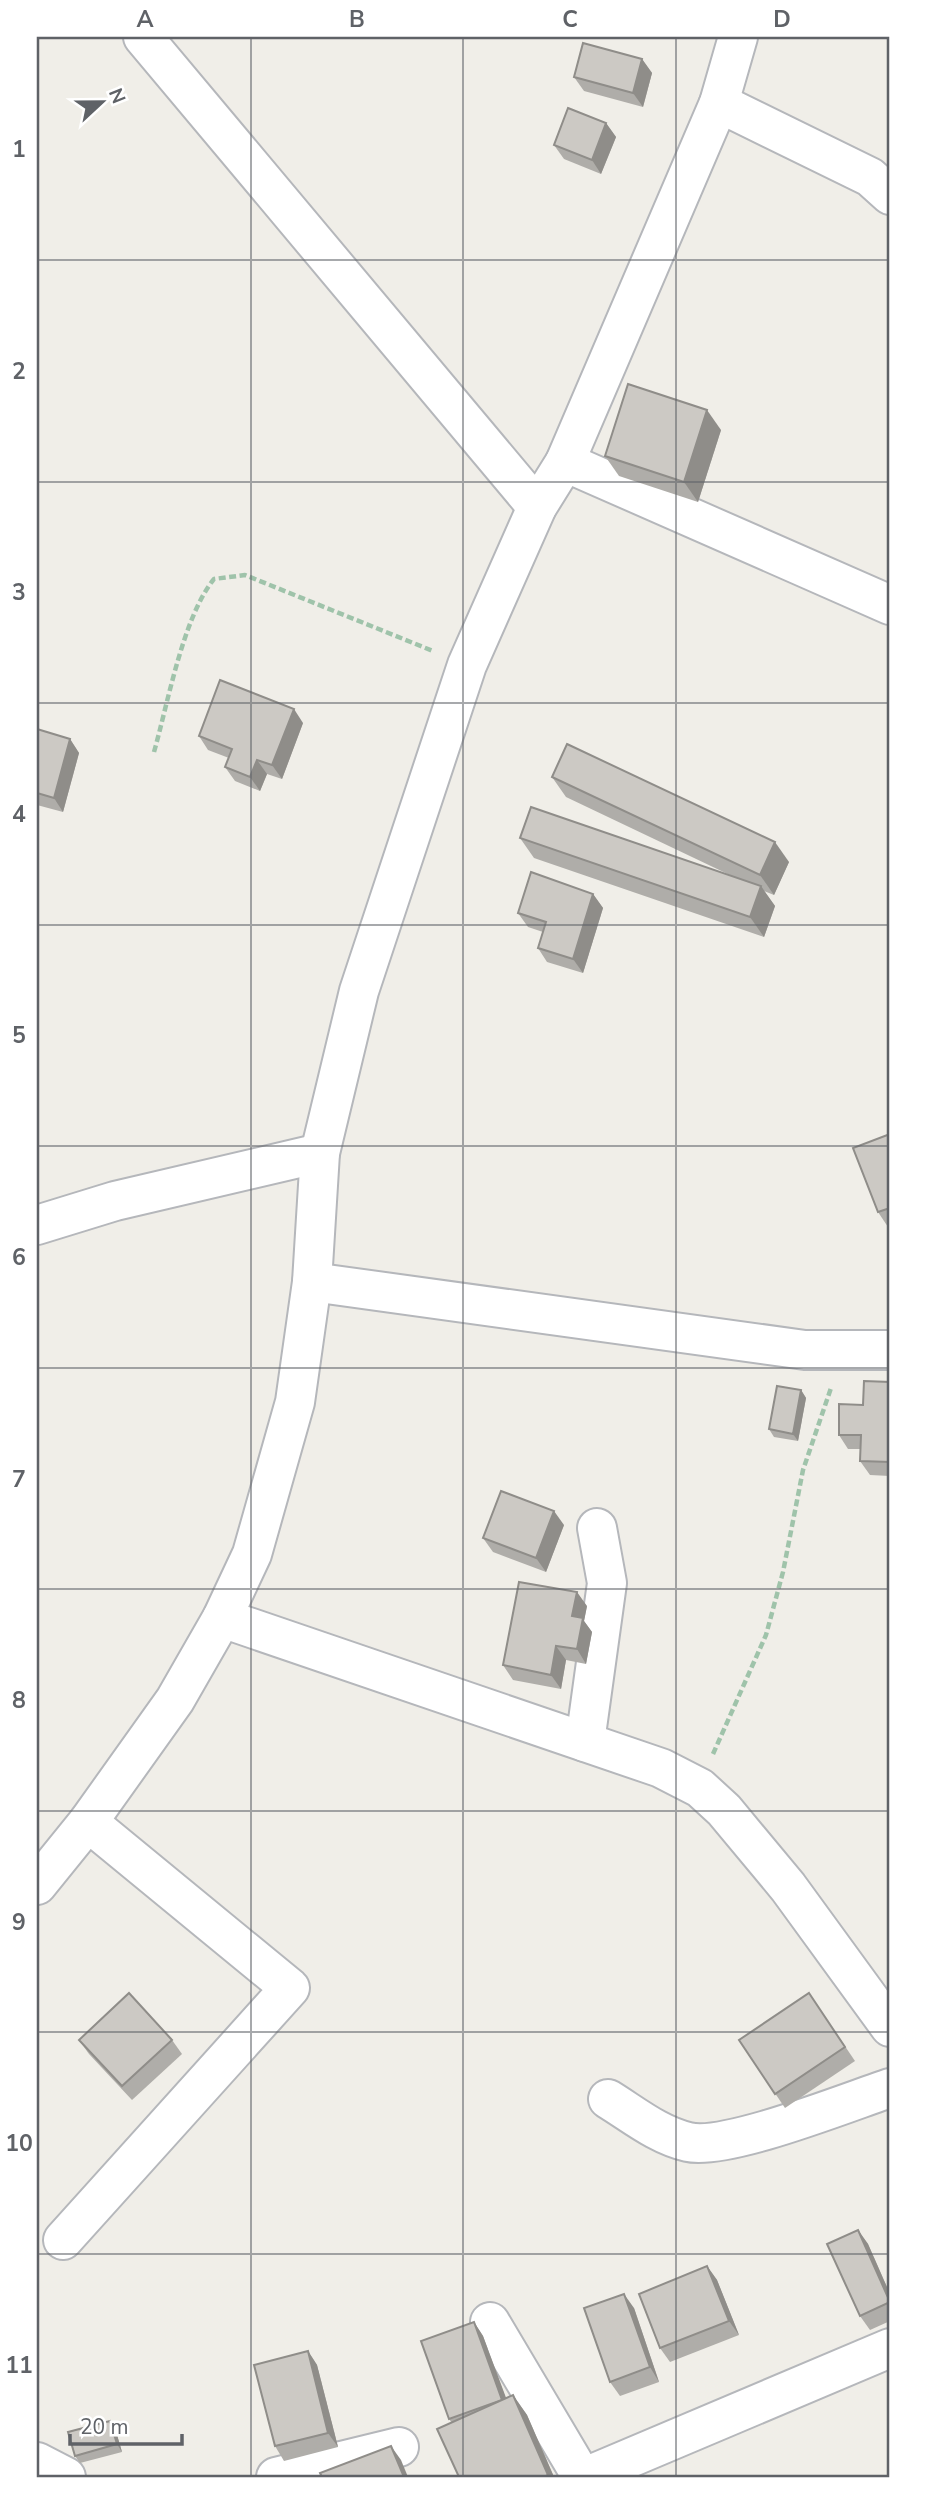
<svg xmlns="http://www.w3.org/2000/svg" width="927" height="2514" viewBox="0 0 927 2514" font-family="'Nunito Sans',sans-serif">
<rect width="100%" height="100%" fill="#f0eee8"/>
<g fill="none" stroke-linecap="round" stroke-linejoin="round">
<defs>
<g id="minor">
<path d="M143,37L537,507"/>
<path d="M719,103L870,177L890,195"/>
<path d="M565,462L890,605"/>
<path d="M37,1225L115,1201L320,1153"/>
<path d="M312,1282L805,1350H890"/>
<path d="M222,1618L661,1768L700,1788L724,1810L788,1887L890,2027"/>
<path d="M585,1742L607,1583L597,1528"/>
<path d="M37,1885L88,1822L175,1700L222,1618L252,1554L295,1402L312,1282L320,1153L359,991L467,665L537,507L565,462L719,103L738,37"/>
<path d="M608,2099C634,2115 658,2135 688,2142C726,2151 848,2102 890,2088"/>
<path d="M63,2240L290,1988L88,1822"/>
<path d="M490,2322L582,2477"/>
<path d="M37,2462L66,2477"/>
<path d="M276,2477L399,2447"/>
<path d="M585,2477L890,2348"/>
</g>
</defs>
<!-- minor casing -->
<use href="#minor" stroke="#b5b7bb" stroke-width="42"/>
<!-- path -->
<g stroke="#9fc3aa" stroke-width="4.5" stroke-dasharray="7 3.5" stroke-linecap="butt">
<path d="M154,752C168,703 183,617 214,579L245,575L433,651"/>
<path d="M713,1754L766,1635L783,1572L803,1470L831,1388"/>
</g>
<!-- minor -->
<use href="#minor" stroke="#fff" stroke-width="38"/>
</g>
<!-- wall -->
<g fill="#afada9">
<path d="M642,59L652,73L643,107L584,91L574,77Z"/>
<path d="M606,123L616,137L601,174L564,159L554,145Z"/>
<path d="M721,430L698,502L619,476L605,456Z"/>
<path d="M303,723L282,779L267,774L260,791L235,781L225,767L229,758L208,750L199,736Z"/>
<path d="M37,729L70,739L79,753L63,812L37,805Z"/>
<path d="M552,777L789,862L774,895L764,891L775,906L764,937L534,858L520,838L734,877L566,797Z"/>
<path d="M593,894L603,908L583,973L547,962L538,948L543,932L528,927L518,913Z"/>
<path d="M890,1134V1226L888,1227L878,1212Z"/>
<path d="M890,1382V1476L870,1475L860,1461L861,1449H848L839,1435L863,1405Z"/>
<path d="M801,1390L806,1398L798,1441L774,1437L769,1429Z"/>
<path d="M564,1525L546,1572L493,1552L483,1538Z"/>
<path d="M587,1606L584,1621L592,1632L586,1664L566,1660L561,1689L513,1680L503,1665Z"/>
<path d="M809,1993L855,2061L785,2108L739,2040Z"/>
<path d="M79,2040H172L182,2054L132,2100L89,2054Z"/>
<path d="M858,2230L868,2244L890,2294V2321L870,2330L860,2316Z"/>
<path d="M707,2266L717,2280L739,2335L670,2362L660,2348Z"/>
<path d="M634,2308L659,2382L620,2396L610,2382Z"/>
<path d="M474,2322L483,2336L506,2399L513,2395L527,2415L554,2477H459L452,2423L449,2419Z"/>
<path d="M308,2351L317,2365L338,2447L284,2461L275,2446Z"/>
<path d="M115,2428L122,2452L80,2463L75,2456Z"/>
</g>
<!-- shaded-wall -->
<g fill="#8f8d89">
<path d="M642,59L652,73L643,107L633,93Z"/>
<path d="M606,123L616,137L601,174L592,160Z"/>
<path d="M707,410L721,430L698,502L684,482Z"/>
<path d="M294,709L303,723L282,779L272,765Z"/>
<path d="M70,739L79,753L63,812L54,798Z"/>
<path d="M257,760L267,774L260,791L250,777Z"/>
<path d="M775,842L789,862L774,895L760,875Z"/>
<path d="M761,886L775,906L764,937L750,917Z"/>
<path d="M593,894L603,908L583,973L573,959Z"/>
<path d="M801,1390L806,1398L798,1441L793,1434Z"/>
<path d="M554,1511L564,1525L546,1572L536,1558Z"/>
<path d="M577,1592L587,1606L584,1621L592,1632L586,1664L577,1649L572,1616Z"/>
<path d="M556,1646L566,1660L561,1689L551,1675Z"/>
<path d="M858,2230L868,2244L890,2294V2302Z"/>
<path d="M707,2266L717,2280L739,2335L729,2321Z"/>
<path d="M624,2294L634,2308L659,2382L650,2367Z"/>
<path d="M474,2322L483,2336L512,2414L502,2400Z"/>
<path d="M308,2351L317,2365L338,2447L328,2433Z"/>
<path d="M513,2395L527,2415L554,2477H550L548,2475Z"/>
<path d="M110,2421L115,2428L122,2452L117,2444Z"/>
<path d="M391,2446L401,2460L408,2477H404Z"/>
</g>
<!-- building -->
<g fill="#ccc9c4" stroke="#8f8d89" stroke-width="2">
<path d="M583,43L642,59L633,93L574,77Z"/>
<path d="M568,108L606,123L592,160L554,145Z"/>
<path d="M628,384L707,410L684,482L605,456Z"/>
<path d="M220,680L294,709L272,765L257,760L250,777L225,767L232,749L199,736Z"/>
<path d="M37,729L70,739L54,798L37,793Z"/>
<path d="M567,744L775,842L760,875L552,777Z"/>
<path d="M531,807L761,886L750,917L520,838Z"/>
<path d="M531,872L593,894L573,959L538,948L546,922L518,913Z"/>
<path d="M890,1134V1208L878,1212L853,1148Z"/>
<path d="M864,1381L890,1382V1462L860,1461L861,1435H839V1404L863,1405Z"/>
<path d="M777,1386L801,1390L793,1434L769,1429Z"/>
<path d="M501,1491L554,1511L536,1558L483,1538Z"/>
<path d="M519,1582L577,1592L572,1616L583,1618L577,1649L556,1646L551,1675L503,1665Z"/>
<path d="M129,1993L172,2040L122,2086L79,2040Z"/>
<path d="M809,1993L845,2047L775,2094L739,2040Z"/>
<path d="M858,2230L890,2302L860,2316L827,2244Z"/>
<path d="M707,2266L729,2321L660,2348L639,2294Z"/>
<path d="M624,2294L650,2367L610,2382L584,2308Z"/>
<path d="M474,2322L502,2400L449,2419L421,2341Z"/>
<path d="M308,2351L328,2433L275,2446L254,2365Z"/>
<path d="M513,2395L548,2475L544,2477H459L437,2429Z"/>
<path d="M110,2421L117,2444L75,2456L68,2432Z"/>
<path d="M391,2446L404,2477H322L320,2473Z"/>
</g>
<!-- grid -->
<path fill="none" stroke="#5f6267" stroke-width="2" stroke-opacity="0.55" d="M251,37V2477M463,37V2477M676,37V2477M37,260H890M37,482H890M37,703H890M37,925H890M37,1146H890M37,1368H890M37,1589H890M37,1811H890M37,2032H890M37,2254H890"/>
<!-- border -->
<rect width="927" height="2514" fill="none" stroke="#ffffff" stroke-width="77"/>
<!-- north arrow -->
<g transform="translate(102 102) rotate(68)" stroke="#ffffff" stroke-width="5" paint-order="stroke">
<path d="M0-5L12 26L0 18L-12 26Z" fill="#5f6267"/>
<text y="-10" font-size="19" font-weight="bold" text-anchor="middle" fill="#5f6267">N</text>
</g>
<!-- scale -->
<path d="M70 2434v10h112v-10" fill="none" stroke="#5f6267" stroke-width="3.5"/>
<text x="80" y="2434" font-size="21" fill="#5f6267" stroke="#ffffff" stroke-width="5" paint-order="stroke">20 m</text>
<rect x="38" y="38" width="850" height="2438" fill="none" stroke="#5f6267" stroke-width="2.5"/>
<g font-size="23" text-anchor="middle" font-weight="bold" fill="#5f6267">
<text x="145" y="27">A</text>
<text x="357" y="27">B</text>
<text x="570" y="27">C</text>
<text x="782" y="27">D</text>
<text x="19" y="157">1</text>
<text x="19" y="379">2</text>
<text x="19" y="600">3</text>
<text x="19" y="822">4</text>
<text x="19" y="1043">5</text>
<text x="19" y="1265">6</text>
<text x="19" y="1487">7</text>
<text x="19" y="1708">8</text>
<text x="19" y="1930">9</text>
<text x="19" y="2151">10</text>
<text x="19" y="2373">11</text>
</g>
</svg>
